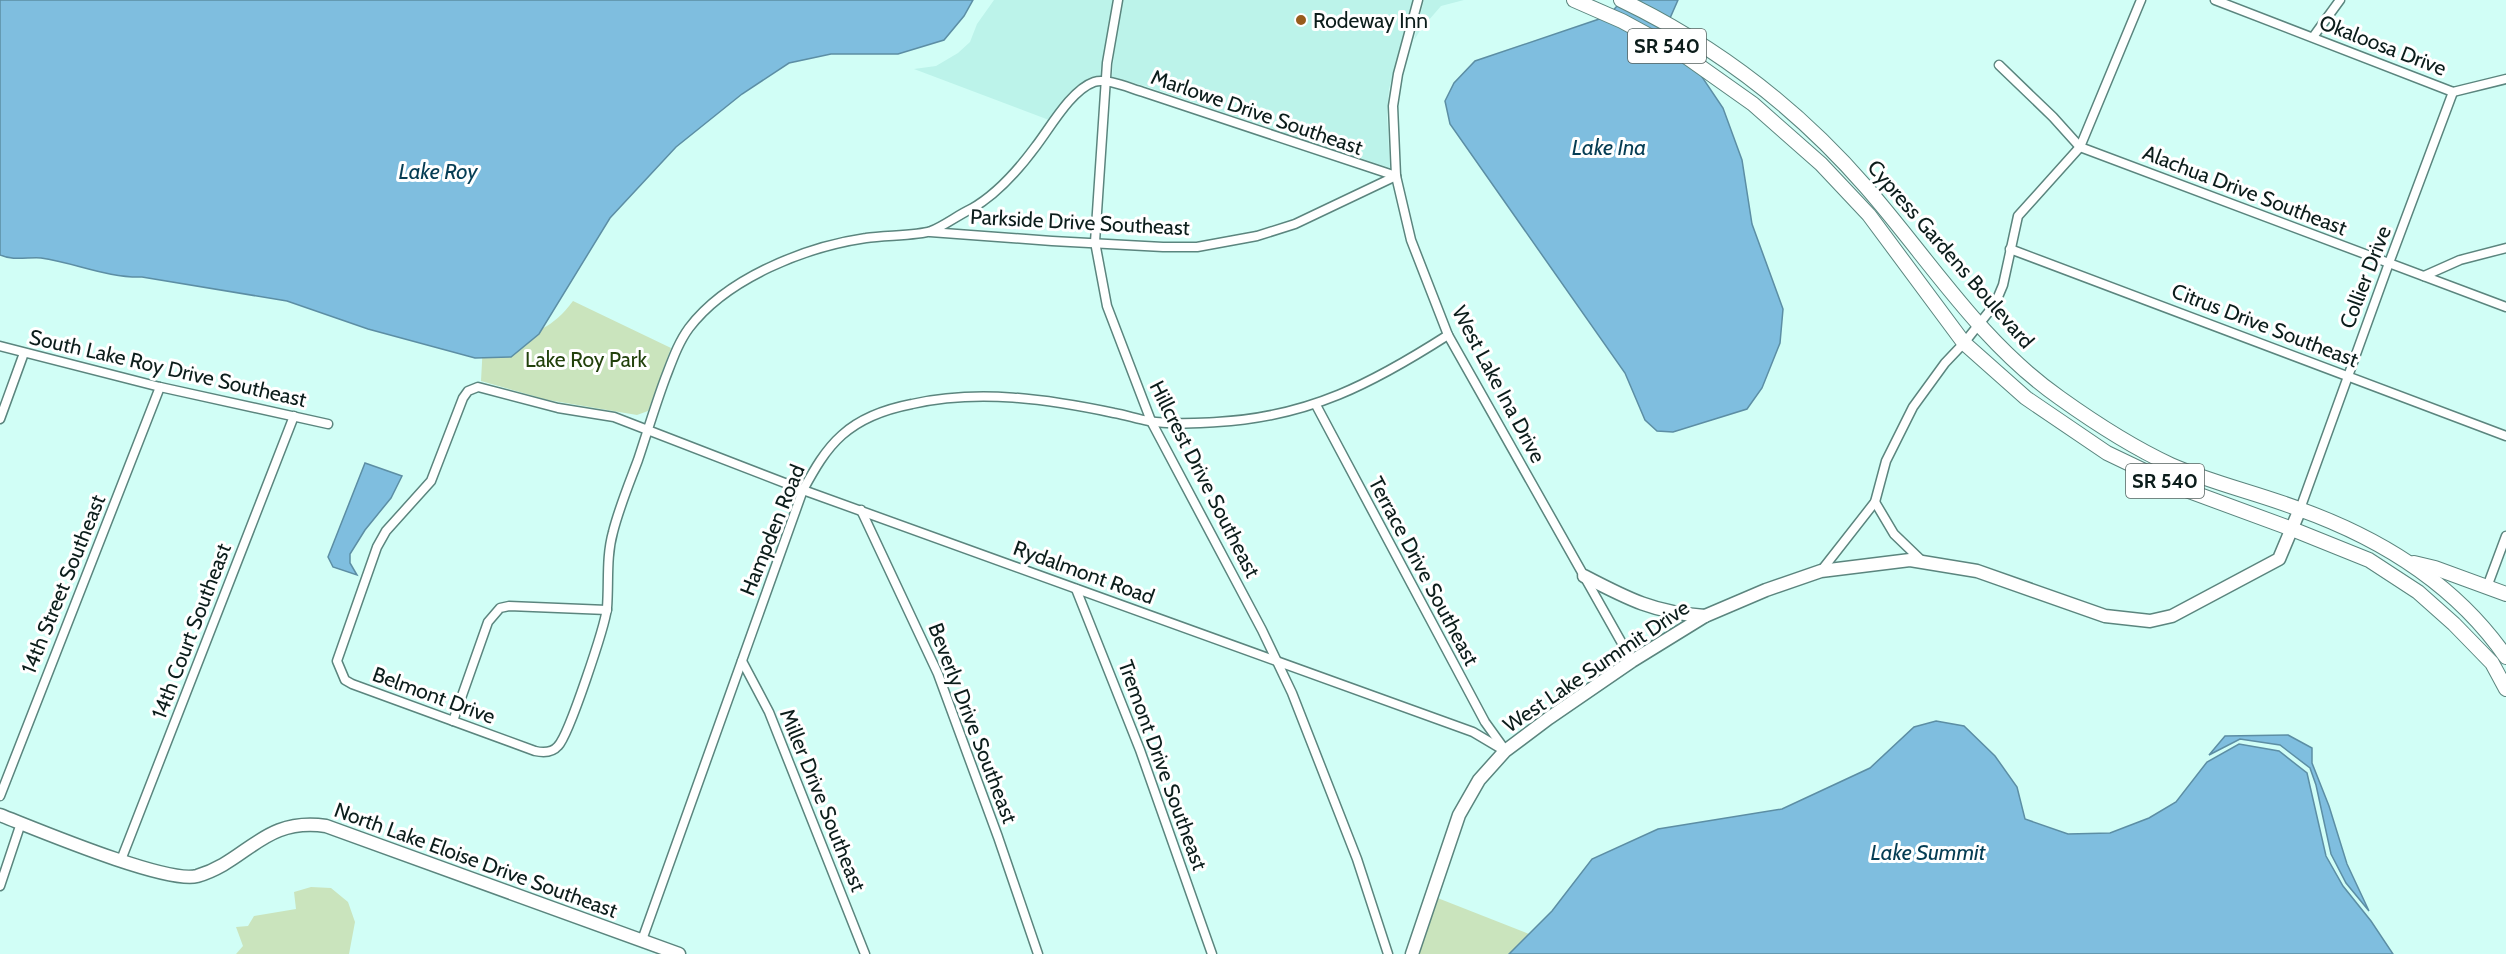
<svg xmlns="http://www.w3.org/2000/svg" width="2506" height="954" viewBox="0 0 2506 954" font-family="Cabin,sans-serif">
<rect width="100%" height="100%" fill="#d1fef6"/>
<!-- built -->
<g fill="#bcf3ea">
<path d="M994,0H1113L1101,76L1091,77L1078,86L1049,120L914,69L936,66L958,53L970,42L977,24Z"/>
<path d="M1123,0H1413L1389,89L1387,115L1390,168L1145,86L1112,77L1115,42Z"/>
<path d="M1424,0H1464L1441,6L1421,29L1414,40Z"/>
</g>
<!-- green -->
<g fill="#cae4bd">
<path d="M573,301L671,348L648,411L637,415L548,400L481,381L483,344C523,336 547,336 573,301Z"/>
<path d="M311,887L331,888L348,902L355,922L349,954H236L243,946L236,927L248,926L254,916L296,909L294,892Z"/>
<path d="M1435,897L1534,936L1516,954H1418Z"/>
</g>
<!-- water -->
<g fill="#7fbedf" stroke="#5c8ea4" stroke-width="1.5">
<path d="M0,0H973L964,16L944,40L898,54H831L789,63L742,94L676,147L610,218L539,334L511,357L475,358L368,329L287,301L142,277C107,278 76,263 41,258C28,257 13,261 0,255Z"/>
<path d="M1617,0H1678L1667,25L1723,108L1742,160L1752,224L1783,309L1780,343L1762,388L1747,409L1673,432L1657,431L1645,420L1625,373L1450,124L1445,101L1454,83L1475,61L1608,16L1617,6Z"/>
<path d="M365,463L402,476L391,498L365,530L350,554V563L357,575L333,567L328,557Z"/>
<path d="M1936,721L1964,726L1995,756L2017,787L2025,819L2068,834L2110,833L2149,818L2176,802L2207,762L2239,744L2279,751L2307,773L2326,856L2343,886L2371,921L2393,954H1509L1552,911L1592,859L1658,829L1782,809L1870,768L1914,727Z"/>
<path d="M2288,735L2312,748V763L2329,806L2347,864L2369,911L2346,883L2331,854L2316,785L2310,768L2280,745L2240,739L2209,755L2225,736Z"/>
</g>
<g fill="none" stroke-linecap="round" stroke-linejoin="round">
<defs>
<g id="street">
<path d="M1118,0L1107,63L1095,242L1107,306L1151,421L1262,630L1292,693L1357,859L1388,954"/>
<path d="M1418,0L1398,74L1393,106L1396,176L1411,240L1448,335L1632,661"/>
<path d="M2215,0L2453,92L2506,79"/>
<path d="M2313,37L2340,0"/>
<path d="M1999,65L2053,117L2080,147L2506,307"/>
<path d="M1396,176L1143,92C1129,88 1107,78 1094,82C1071,90 1050,128 1036,146C1019,169 996,195 971,209C958,215 944,226 931,231C917,236 883,235 866,238C805,247 727,278 689,328C678,343 672,361 665,379C655,406 647,433 638,460C629,484 619,508 613,532C606,557 609,582 607,608C605,626 569,735 558,746C552,753 544,753 535,751L352,684L345,680L337,661L377,547L386,531L431,481L463,398L468,391L478,387L558,408L614,417L803,490L1473,732L1505,751"/>
<path d="M930,232L1052,241L1163,247H1197L1257,236L1295,224L1396,176"/>
<path d="M2010,249L2506,436"/>
<path d="M2424,276L2460,260L2506,248"/>
<path d="M0,346L160,387L328,424"/>
<path d="M1316,405L1485,722L1503,747"/>
<path d="M0,419L24,353"/>
<path d="M1875,502L1894,534L1921,560"/>
<path d="M2300,509L2389,263L2453,92"/>
<path d="M861,510L938,674L998,837L1038,954"/>
<path d="M1821,571L1875,502L1886,461L1913,407L1945,363L1964,343L1995,304L2003,285L2018,216L2080,147L2141,0"/>
<path d="M2487,587L2506,536"/>
<path d="M1076,589L1140,750L1212,954"/>
<path d="M742,661L769,712L865,954"/>
<path d="M453,721L488,622L500,608L509,606L607,610"/>
<path d="M0,796L160,387"/>
<path d="M121,860L294,416"/>
<path d="M0,886L21,823"/>
<path d="M642,940L803,490C814,470 825,450 842,435C862,417 886,409 912,404C979,389 1047,399 1114,413C1126,415 1137,419 1149,421C1171,425 1196,423 1217,422C1309,417 1373,383 1448,335"/>
</g>
<g id="secondary">
<path d="M1584,576C1628,599 1655,613 1705,616"/>
<path d="M0,815C36,829 166,884 197,876C248,861 263,817 326,826L679,954"/>
<path d="M1412,954L1459,815L1479,780L1505,751L1549,718L1632,661L1705,616L1766,590L1821,571L1910,560L1977,571L2105,616L2150,621L2172,616L2279,559L2300,509"/>
</g>
<g id="primary">
<path d="M1574,0L1622,21L1681,53L1753,104L1821,164L1869,215L1964,343L2026,398L2107,453L2178,487L2292,529L2369,560L2418,592L2454,624L2492,663L2506,689"/>
<path d="M1621,0C1715,45 1798,109 1866,187C1929,259 1980,342 2060,398C2095,423 2132,447 2171,465C2212,483 2257,493 2299,509C2380,538 2456,585 2506,657"/>
<path d="M2414,563L2435,568L2506,594"/>
</g>
</defs>
<!-- street casing -->
<use href="#street" stroke="#5b857e" stroke-width="11"/>
<!-- secondary casing -->
<use href="#secondary" stroke="#5b857e" stroke-width="15"/>
<!-- primary casing -->
<use href="#primary" stroke="#5b857e" stroke-width="16"/>
<!-- street -->
<use href="#street" stroke="#fff" stroke-width="8"/>
<!-- secondary -->
<use href="#secondary" stroke="#fff" stroke-width="12"/>
<!-- primary -->
<use href="#primary" stroke="#fff" stroke-width="14"/>
</g>
<!-- markers -->
<circle fill="#985c1d" stroke="#fff" stroke-width="2" cx="1301" cy="20" r="6"/>
<g text-anchor="middle" dominant-baseline="central" stroke-width="6" stroke-linejoin="round" paint-order="stroke">
<!-- shield labels -->
<g fill="#fff" stroke="#55615f" stroke-width="1.5">
<rect x="1628" y="29" width="78" height="34" rx="4.5"/>
<rect x="2126" y="464" width="78" height="34" rx="4.5"/>
</g>
<g font-size="20" font-weight="bold" fill="#0c1d1b">
<text x="1667" y="46">SR 540</text>
<text x="2165" y="481">SR 540</text>
</g>
<!-- poi labels -->
<g font-size="21" fill="#0c1d1b" stroke="#fff" text-anchor="start">
<text x="1313" y="20">Rodeway Inn</text>
</g>
<!-- street labels -->
<g font-size="21" fill="#0c1d1b" stroke="#fff">
<text transform="translate(2383 45) rotate(21)">Okaloosa Drive</text>
<text transform="translate(1257 112) rotate(19)">Marlowe Drive Southeast</text>
<text transform="translate(2245 190) rotate(21)">Alachua Drive Southeast</text>
<text transform="translate(1080 222) rotate(3)">Parkside Drive Southeast</text>
<text transform="translate(1951 254) rotate(49)">Cypress Gardens Boulevard</text>
<text transform="translate(2365 277) rotate(-69)">Collier Drive</text>
<text transform="translate(2265 325) rotate(21)">Citrus Drive Southeast</text>
<text transform="translate(168 368) rotate(13)">South Lake Roy Drive Southeast</text>
<text transform="translate(1499 384) rotate(62)">West Lake Ina Drive</text>
<text transform="translate(1205 479) rotate(63)">Hillcrest Drive Southeast</text>
<text transform="translate(772 530) rotate(-68)">Hampden Road</text>
<text transform="translate(1424 571) rotate(62)">Terrace Drive Southeast</text>
<text transform="translate(1084 572) rotate(20)">Rydalmont Road</text>
<text transform="translate(63 584) rotate(-68)">14th Street Southeast</text>
<text transform="translate(191 631) rotate(-69)">14th Court Southeast</text>
<text transform="translate(1596 666) rotate(-34)">West Lake Summit Drive</text>
<text transform="translate(434 695) rotate(20)">Belmont Drive</text>
<text transform="translate(973 723) rotate(69)">Beverly Drive Southeast</text>
<text transform="translate(1163 765) rotate(70)">Tremont Drive Southeast</text>
<text transform="translate(823 800) rotate(68)">Miller Drive Southeast</text>
<text transform="translate(476 860) rotate(20)">North Lake Eloise Drive Southeast</text>
</g>
<!-- park labels -->
<g font-size="21" fill="#22410c" stroke="#fff">
<text x="586" y="359">Lake Roy Park</text>
</g>
<!-- water labels -->
<g font-size="22" font-style="italic" fill="#053d54" stroke="#fff">
<text x="1609" y="147">Lake Ina</text>
<text x="438" y="171">Lake Roy</text>
<text x="1928" y="852">Lake Summit</text>
</g>
</g>
</svg>
